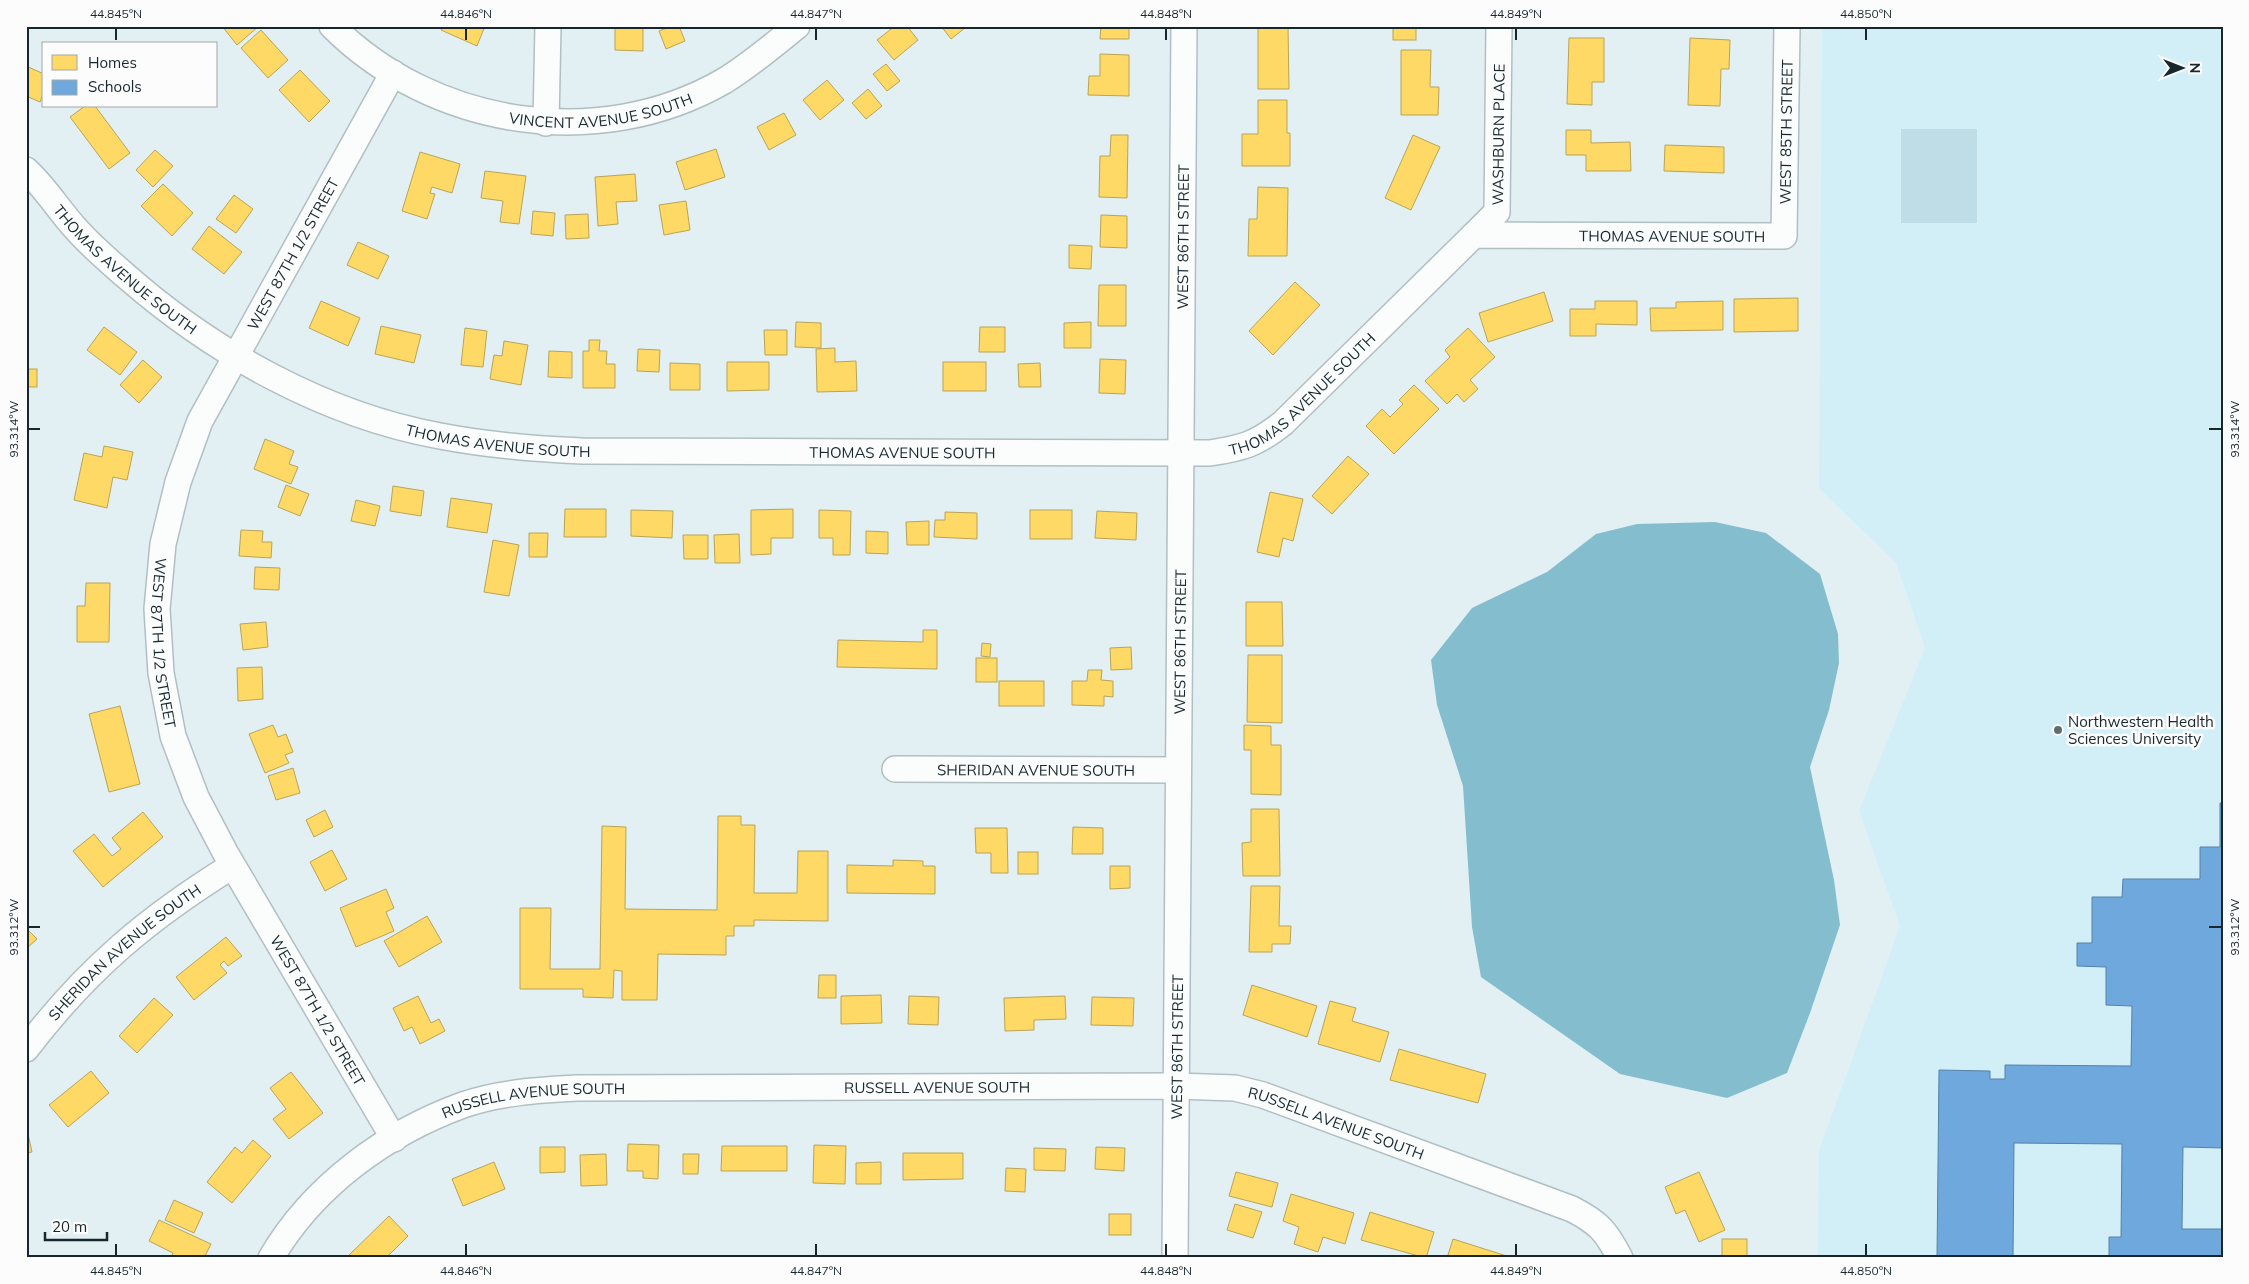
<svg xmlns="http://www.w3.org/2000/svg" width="2249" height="1284" viewBox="0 0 2249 1284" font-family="Mulish,sans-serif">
<rect width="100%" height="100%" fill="#e2f0f4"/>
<!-- built -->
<path fill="#d2eff8" d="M1822,26H2223V1258H1818L1819,1151L1900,926L1859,811L1925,648L1896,563L1819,488Z"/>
<!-- green -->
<rect fill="#bedde6" x="1901" y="129" width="76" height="94"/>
<!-- water -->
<path fill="#84bece" d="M1715,522L1766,533L1820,574L1838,634L1839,663L1829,710L1810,767L1834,880L1840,925L1810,1013L1787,1073L1727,1098L1620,1074L1481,977L1472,927L1463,786L1437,705L1431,660L1472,608L1547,572L1596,534L1637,524Z"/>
<!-- homes -->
<g fill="#ffd966" stroke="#b9a455">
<path d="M222,26H259L237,45Z"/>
<path d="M443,26H485L477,46L441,30Z"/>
<path d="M615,26H643V51L615,50Z"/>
<path d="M672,26H679L685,41L666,49L659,31Z"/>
<path d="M895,26H907L918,40L894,60L877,40Z"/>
<path d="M941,26H964L965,28L951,39Z"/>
<path d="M1101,26H1129V39H1100Z"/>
<path d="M1258,26H1288L1289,89H1258Z"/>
<rect x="1393" y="26" width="23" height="14"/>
<path d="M261,30L288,60L268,78L241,48Z"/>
<path d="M1569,38H1604V82H1592V105L1567,104Z"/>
<path d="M1690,38L1730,40L1729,69H1721L1720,106L1688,105Z"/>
<path d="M1401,50H1431L1430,87H1439L1438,115H1401Z"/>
<path d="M1100,54L1129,55V96L1088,95L1089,76H1100Z"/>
<path d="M886,64L900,81L887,91L873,74Z"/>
<path d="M26,66L44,74V91L40,102L26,96Z"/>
<path d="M300,70L330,101L309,122L279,90Z"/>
<path d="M827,80L844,100L820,120L803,100Z"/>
<path d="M868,89L882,106L866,119L852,103Z"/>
<path d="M1258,100H1287V133H1290V166H1242V134H1258Z"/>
<path d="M85,106H95L130,153L109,169L70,117Z"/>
<path d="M784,113L796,135L769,150L757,127Z"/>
<path d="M1566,130H1591V143L1630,142L1631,171H1586V155H1566Z"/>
<path d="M1111,135H1128L1127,198L1099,197L1100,156H1110Z"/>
<path d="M1413,135L1440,147L1411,210L1385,198Z"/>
<path d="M1665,145L1724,147V173L1664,171Z"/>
<path d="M716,149L725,177L685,190L676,162Z"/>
<path d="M155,150L173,166L153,187L136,170Z"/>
<path d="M420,152L460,164L452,193L432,187L430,193L435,194L427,219L402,211Z"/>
<path d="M485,171L526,176L519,224L500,222L503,201L481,198Z"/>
<path d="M635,174L637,201L616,202L618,224L598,226L595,177Z"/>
<path d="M163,184L193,213L172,236L141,206Z"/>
<path d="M1258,187L1288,188L1287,256H1248L1249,219H1257Z"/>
<path d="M234,195L253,209L236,233L216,219Z"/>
<path d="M686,201L690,230L664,235L659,205Z"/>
<path d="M533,211L555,213L553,236L531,234Z"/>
<path d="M588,214L589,238L566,239L565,215Z"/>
<path d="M1101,215L1127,216V248L1100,247Z"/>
<path d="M209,226L242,252L224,274L192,249Z"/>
<path d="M358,242L389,256L378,279L347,265Z"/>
<path d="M1069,245L1092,246L1091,269L1069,268Z"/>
<path d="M1295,282L1320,305L1273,355L1249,331Z"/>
<path d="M1099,285H1126V326H1098Z"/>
<path d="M1544,292L1553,321L1488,342L1479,313Z"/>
<path d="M1798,298V331L1734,332V299Z"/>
<path d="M321,301L360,318L348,346L309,328Z"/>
<path d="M1595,301H1637V325L1596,324V336H1570V309H1595Z"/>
<path d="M1723,301V330L1651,331L1650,308H1676V302Z"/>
<path d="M796,322L821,323V348L795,347Z"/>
<path d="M1091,322V348H1064V323Z"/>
<path d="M381,326L421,335L414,363L375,354Z"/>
<path d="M104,327L137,352L120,375L87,350Z"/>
<path d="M980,327H1005V352H979Z"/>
<path d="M465,328L487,331L483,367L461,365Z"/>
<path d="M1468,328L1495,357L1470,380L1478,389L1464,402L1457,394L1447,404L1425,381L1450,357L1445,350Z"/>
<path d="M764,330H787V355H765Z"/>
<path d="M589,340H600L599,351H607L606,364H615V388H583V351H589Z"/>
<path d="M504,341L528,345L521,385L490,379L494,355L502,356Z"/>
<path d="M835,348V362L856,361L857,391L817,392L816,349Z"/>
<path d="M638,349L660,350L659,372L637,371Z"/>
<path d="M549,351L572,352V378L548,377Z"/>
<path d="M1100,359L1126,360L1125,394L1099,393Z"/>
<path d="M143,360L162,377L139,403L120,385Z"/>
<path d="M727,362H769V390L727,391Z"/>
<rect x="943" y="362" width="43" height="29"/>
<path d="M670,363L700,364V390H670Z"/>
<path d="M1040,363L1041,387H1019L1018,364Z"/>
<rect x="26" y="369" width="11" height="18"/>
<path d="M1414,385L1439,409L1394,454L1366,426L1382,409L1390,417L1403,404L1399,400Z"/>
<path d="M265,439L294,451L289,464L298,467L291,484L254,469Z"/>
<path d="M104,446L133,452L127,480L113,477L107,508L74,500L84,453L102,457Z"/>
<path d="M1348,456L1369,474L1332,514L1312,496Z"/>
<path d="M286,485L309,494L300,516L278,507Z"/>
<path d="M393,486L424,491L421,516L390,511Z"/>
<path d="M1270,492L1303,499L1293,541L1283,538L1279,557L1257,552Z"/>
<path d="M451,498L492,504L487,533L447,527Z"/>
<path d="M356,500L380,506L375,526L351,521Z"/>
<path d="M565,509H606V537H564Z"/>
<path d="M793,509V538H771V554L751,555V510Z"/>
<path d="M631,510L673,511L672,538L631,536Z"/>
<path d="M819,510L851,511L850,555H833V538H819Z"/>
<rect x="1030" y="510" width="42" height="29"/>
<path d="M1097,511L1137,513L1136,540L1095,538Z"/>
<path d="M945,512L977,513V539L934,537L935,520H945Z"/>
<path d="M929,521V545H907L906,522Z"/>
<path d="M241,530L263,531L262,542H272L271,558L239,556Z"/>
<path d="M866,531L888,532V554L866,553Z"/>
<path d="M529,533H548L547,557H529Z"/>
<path d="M739,534L740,563H715L714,535Z"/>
<path d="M683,535H708V559H684Z"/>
<path d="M493,540L519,545L509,596L484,592Z"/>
<path d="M255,567L280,568L279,590L254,589Z"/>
<path d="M86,583H110L109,642H77V606H85Z"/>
<path d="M1246,602H1282L1283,646H1246Z"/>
<path d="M266,622L268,647L243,650L240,624Z"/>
<path d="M923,630H937V669L837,667L838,640L923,642Z"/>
<path d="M982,643L991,644L990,657L981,656Z"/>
<path d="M1131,647L1132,669L1111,670L1110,648Z"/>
<path d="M1248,655H1282V723L1247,722Z"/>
<rect x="976" y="658" width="21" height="24"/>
<path d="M262,667L263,699L238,701L237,668Z"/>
<path d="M1088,670H1102L1101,680L1113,681V697L1104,696V706L1072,705V681H1087Z"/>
<rect x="999" y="681" width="45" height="25"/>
<path d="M120,706L140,784L109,792L89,714Z"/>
<path d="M273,725L278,737L286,734L293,752L285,755L289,763L265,773L249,734Z"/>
<path d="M1244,725L1271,726V745H1281V795L1251,794V750H1244Z"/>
<path d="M293,768L300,793L276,800L268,776Z"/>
<path d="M1251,809H1279L1280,876H1243L1242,843L1251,842Z"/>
<path d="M325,810L333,827L314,837L306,820Z"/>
<path d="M143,812L163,837L103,887L73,851L94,834L112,856L121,849L112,838Z"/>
<path d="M718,816H741V825H755L754,893H797L798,851H828V921L754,920V926H734V936H726V955L658,954L657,1000H622V971L614,970L613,998L583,997V989H520V908H551L550,969H600L602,826L626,827L625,909L717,910Z"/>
<path d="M1073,827L1103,828V854H1072Z"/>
<path d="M975,828H1007L1008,873H991V853H976Z"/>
<path d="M332,850L347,879L325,891L310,862Z"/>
<rect x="1018" y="852" width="20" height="22"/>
<path d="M893,860L923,861V866H935V894L847,893V865L893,866Z"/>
<path d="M1110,866H1130V888L1110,889Z"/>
<path d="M1251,886H1280L1279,926H1291L1290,944H1272V952H1249Z"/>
<path d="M386,889L394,908L386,912L394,931L356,947L340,908Z"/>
<path d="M427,916L442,942L399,967L384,941Z"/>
<path d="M26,928L37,939L26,949Z"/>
<path d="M226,937L242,956L228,966L224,961L220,965L227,973L194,1000L176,977Z"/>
<path d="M819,975H836V998H818Z"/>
<path d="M1252,985L1317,1006L1307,1037L1243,1015Z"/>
<path d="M881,995L882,1023L841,1024V996Z"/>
<path d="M418,996L431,1023L439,1019L445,1031L420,1044L412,1027L404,1031L393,1008Z"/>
<path d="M909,996L939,997L938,1025L908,1024Z"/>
<path d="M1065,996L1066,1019L1034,1020V1030L1005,1031L1004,998Z"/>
<path d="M1092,997L1134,998L1133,1026L1091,1025Z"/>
<path d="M154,998L173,1015L137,1053L119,1036Z"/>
<path d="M1330,1001L1356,1008L1352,1021L1389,1032L1380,1062L1318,1044Z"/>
<path d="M1399,1049L1486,1074L1478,1103L1390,1080Z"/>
<path d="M91,1071L109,1093L68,1127L49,1105Z"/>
<path d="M291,1072L323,1113L289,1139L273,1119L286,1109L270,1088Z"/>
<path d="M26,1125L32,1152L26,1153Z"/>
<path d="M253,1140L271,1156L232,1203L207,1182L235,1147L242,1153Z"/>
<path d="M628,1144L659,1145L658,1179L643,1178V1171H627Z"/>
<path d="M814,1145L846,1146L845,1184L813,1183Z"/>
<path d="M722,1146H787V1171H721Z"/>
<path d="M540,1147H565V1172L540,1173Z"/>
<path d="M1096,1147L1125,1148L1124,1171L1095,1169Z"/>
<path d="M1034,1148L1066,1149L1065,1171L1034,1170Z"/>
<path d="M903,1153H963V1179L903,1180Z"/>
<path d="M606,1154L607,1185L581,1186L580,1155Z"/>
<path d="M683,1154H699L698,1174H683Z"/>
<path d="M494,1162L505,1189L463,1206L452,1179Z"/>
<path d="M881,1162V1184H856V1163Z"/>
<path d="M1006,1168L1026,1169L1025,1192L1005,1191Z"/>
<path d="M1236,1172L1278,1183L1272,1207L1229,1196Z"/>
<path d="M1699,1172L1725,1230L1699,1242L1685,1210L1676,1214L1665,1187Z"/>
<path d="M1291,1194L1354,1213L1345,1244L1323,1237L1318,1252L1294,1244L1299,1227L1283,1221Z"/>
<path d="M174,1200L203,1213L194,1233L165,1220Z"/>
<path d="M1235,1204L1262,1212L1253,1238L1227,1230Z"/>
<path d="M1370,1212L1434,1232L1426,1258L1361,1240Z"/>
<rect x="1109" y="1214" width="22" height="21"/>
<path d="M389,1216L408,1236L391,1253L385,1258H346Z"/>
<path d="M159,1220L211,1244L204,1258H171L173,1253L149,1241Z"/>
<path d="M1453,1239L1513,1258H1447Z"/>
<rect x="1722" y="1239" width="25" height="19"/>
</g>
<!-- schools -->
<path fill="#6fa8dc" stroke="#5581a7" d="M2220,803H2223V1148L2183,1147L2182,1229H2223V1258H2109V1237H2121L2122,1144L2014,1143L2013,1258H1937L1939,1070L1990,1071V1079H2005V1065L2131,1066L2132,1006L2106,1005V967L2077,966V943H2092V897H2122L2123,879H2200V847H2220Z"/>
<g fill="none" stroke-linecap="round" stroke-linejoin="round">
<defs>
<g id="minor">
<path id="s1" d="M332,26C433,127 599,153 724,81C750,65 774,45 797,26"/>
<path id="s2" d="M393,73L200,421L178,482L163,544L157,609L161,673L173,736L196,797L226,854L394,1139"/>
<path d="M546,123L548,26"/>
<path id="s3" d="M26,170C46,188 59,211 77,230C92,247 110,262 127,277C214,353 325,415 440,436C487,445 534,449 582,451L1210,453C1243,448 1257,444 1283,423L1474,235L1784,236L1787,26"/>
<path id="s4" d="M1474,235L1497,212L1499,26"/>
<path id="s5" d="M895,769L1178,770"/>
<path id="s6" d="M26,1049C87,969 148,918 232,866"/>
<path id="s7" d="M271,1258C313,1186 386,1133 463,1105C500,1092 541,1090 579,1088L1176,1086L1235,1088L1263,1095L1572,1209C1599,1223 1606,1231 1620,1258"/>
<path id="s8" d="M1175,1258L1184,26"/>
</g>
</defs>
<!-- minor casing -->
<use href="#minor" stroke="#b1bfc3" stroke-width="28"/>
<!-- minor -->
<use href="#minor" stroke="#fbfdfd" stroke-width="25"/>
</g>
<!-- ticks -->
<path fill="none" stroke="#17272c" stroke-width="2" d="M116,28V40M466,28V40M816,28V40M1166,28V40M1516,28V40M1866,28V40M28,429H40M2209,429H2222M28,927H40M2209,927H2222M116,1244V1256M466,1244V1256M816,1244V1256M1166,1244V1256M1516,1244V1256M1866,1244V1256"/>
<!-- markers -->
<circle fill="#5e6d72" stroke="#fcfcfc" stroke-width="2" cx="2058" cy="730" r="5"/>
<g text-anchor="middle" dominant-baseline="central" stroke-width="5" stroke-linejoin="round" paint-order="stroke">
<!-- street labels -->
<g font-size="15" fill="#17272c" stroke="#fcfcfc">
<text stroke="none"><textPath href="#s1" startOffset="295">VINCENT AVENUE SOUTH</textPath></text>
<text stroke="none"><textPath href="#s3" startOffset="2036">WEST 85TH STREET</textPath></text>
<text stroke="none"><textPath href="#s4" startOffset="110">WASHBURN PLACE</textPath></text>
<text stroke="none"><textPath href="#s3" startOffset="1820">THOMAS AVENUE SOUTH</textPath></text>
<text stroke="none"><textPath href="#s8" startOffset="1021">WEST 86TH STREET</textPath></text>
<text transform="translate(293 254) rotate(-61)">WEST 87TH 1/2 STREET</text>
<text stroke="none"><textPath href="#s3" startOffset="141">THOMAS AVENUE SOUTH</textPath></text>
<text stroke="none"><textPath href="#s3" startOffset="1386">THOMAS AVENUE SOUTH</textPath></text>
<text stroke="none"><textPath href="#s3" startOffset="561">THOMAS AVENUE SOUTH</textPath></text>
<text stroke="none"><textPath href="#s3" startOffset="966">THOMAS AVENUE SOUTH</textPath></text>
<text stroke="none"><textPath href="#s8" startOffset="616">WEST 86TH STREET</textPath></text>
<text stroke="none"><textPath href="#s2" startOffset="626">WEST 87TH 1/2 STREET</textPath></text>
<text stroke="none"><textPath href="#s5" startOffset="141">SHERIDAN AVENUE SOUTH</textPath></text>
<text stroke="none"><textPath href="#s6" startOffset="139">SHERIDAN AVENUE SOUTH</textPath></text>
<text stroke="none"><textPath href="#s2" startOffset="1031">WEST 87TH 1/2 STREET</textPath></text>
<text stroke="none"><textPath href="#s8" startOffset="211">WEST 86TH STREET</textPath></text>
<text stroke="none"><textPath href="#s7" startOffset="726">RUSSELL AVENUE SOUTH</textPath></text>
<text stroke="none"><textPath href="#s7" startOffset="321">RUSSELL AVENUE SOUTH</textPath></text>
<text stroke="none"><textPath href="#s7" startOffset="1131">RUSSELL AVENUE SOUTH</textPath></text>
</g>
<!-- poi labels -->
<g font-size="15" fill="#17272c" stroke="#fcfcfc" text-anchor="start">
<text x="2068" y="721">Northwestern Health<tspan x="2068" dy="17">Sciences University</tspan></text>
</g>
</g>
<!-- border -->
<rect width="2249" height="1284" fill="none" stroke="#fcfcfc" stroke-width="55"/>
<!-- legend -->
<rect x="42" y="42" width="175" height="65" fill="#fcfcfc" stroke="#a0a7a9"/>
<rect x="52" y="55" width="25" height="15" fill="#ffd966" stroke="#a0a7a9"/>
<text x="88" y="68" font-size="15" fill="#17272c">Homes</text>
<rect x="52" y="80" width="25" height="15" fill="#6fa8dc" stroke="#a0a7a9"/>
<text x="88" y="92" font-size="15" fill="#17272c">Schools</text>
<!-- north arrow -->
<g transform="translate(2182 68) rotate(90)" stroke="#fcfcfc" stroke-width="4" paint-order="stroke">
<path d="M0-4L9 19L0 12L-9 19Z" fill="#17272c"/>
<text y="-8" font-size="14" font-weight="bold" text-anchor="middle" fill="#17272c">N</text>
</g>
<!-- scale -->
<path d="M45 1232v8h62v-8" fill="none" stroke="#17272c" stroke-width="2.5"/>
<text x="52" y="1232" font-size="15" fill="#17272c" stroke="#fcfcfc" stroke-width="4" paint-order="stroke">20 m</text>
<rect x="28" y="28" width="2194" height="1228" fill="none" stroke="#17272c" stroke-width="2"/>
<g font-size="12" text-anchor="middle" fill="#17272c">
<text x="116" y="18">44.845°N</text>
<text x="466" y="18">44.846°N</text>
<text x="816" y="18">44.847°N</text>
<text x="1166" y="18">44.848°N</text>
<text x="1516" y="18">44.849°N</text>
<text x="1866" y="18">44.850°N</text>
<text transform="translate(2235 429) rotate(-90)" y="4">93.314°W</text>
<text transform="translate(14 429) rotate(-90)" y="4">93.314°W</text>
<text transform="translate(2235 927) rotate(-90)" y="4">93.312°W</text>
<text transform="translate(14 927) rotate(-90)" y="4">93.312°W</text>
<text x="116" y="1275">44.845°N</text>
<text x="466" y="1275">44.846°N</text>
<text x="816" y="1275">44.847°N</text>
<text x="1166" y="1275">44.848°N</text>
<text x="1516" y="1275">44.849°N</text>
<text x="1866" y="1275">44.850°N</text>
</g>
</svg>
